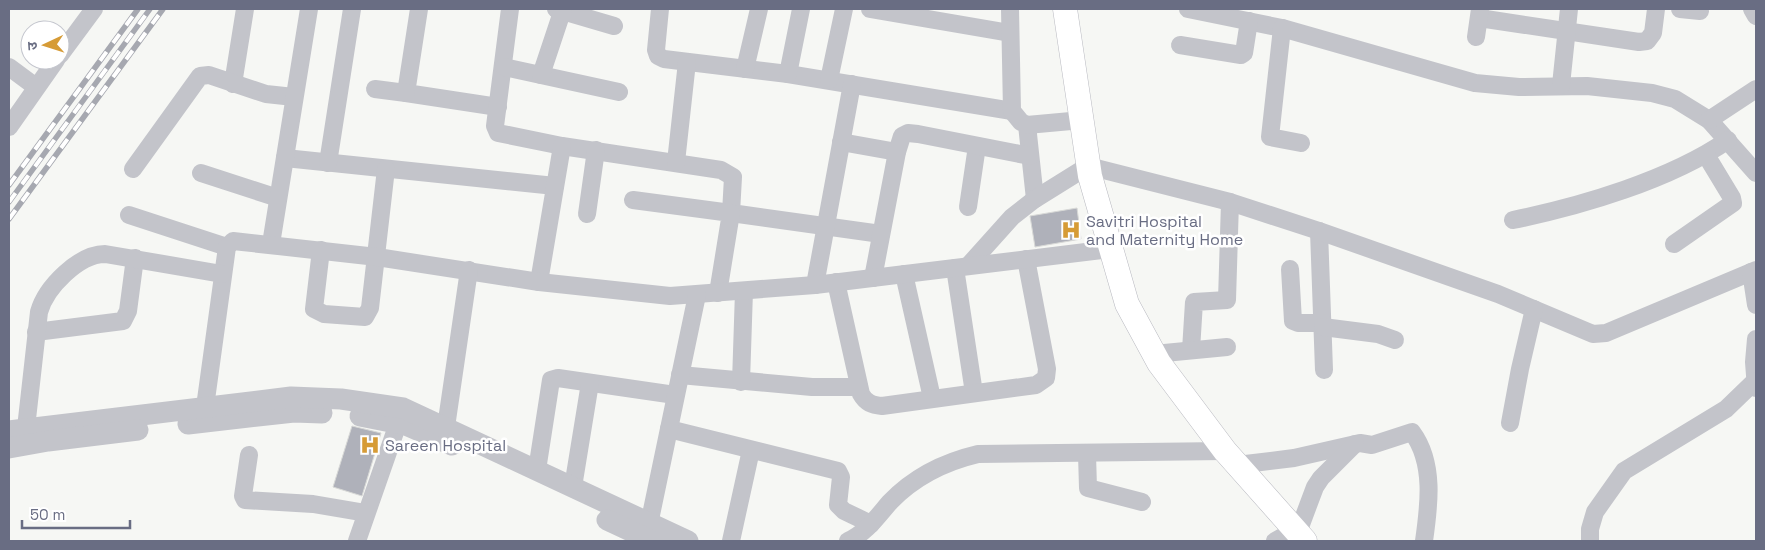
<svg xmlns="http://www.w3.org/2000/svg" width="1765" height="550" viewBox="0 0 1765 550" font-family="'Space Grotesk','Noto Sans Devanagari',sans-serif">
<rect width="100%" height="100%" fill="#f6f7f4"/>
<!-- building -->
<g fill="#afb1ba" stroke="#d8d9d7">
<path d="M1077,208L1081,239L1035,247L1030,216Z"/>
<path d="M352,426L381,433L362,496L333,487Z"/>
</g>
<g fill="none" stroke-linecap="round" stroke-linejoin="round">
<defs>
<path id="secondary" d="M1065,9L1090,176L1127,304L1159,363L1225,451L1305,541"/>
</defs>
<!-- secondary casing -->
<use href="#secondary" stroke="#b8b9c0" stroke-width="25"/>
<!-- minor -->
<g stroke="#c3c4ca" stroke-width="18">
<path d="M419,9L406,93L498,107"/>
<path d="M510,9L495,126L498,133L562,146L721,170L733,177L731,213L881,234"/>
<path d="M556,9L614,26"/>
<path d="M660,9L656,50L658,56L664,59L788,74L1012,111"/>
<path d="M870,9L1010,33"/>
<path d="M1010,9L1012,111L1021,122L1027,125L1035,199"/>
<path d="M1188,9L1282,28L1475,83L1519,87L1587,86L1652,93L1675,99L1709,120L1756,173"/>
<path d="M1680,9L1700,11"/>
<path d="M1752,9L1756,16"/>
<path d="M1479,18L1639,42L1647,41L1653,33L1656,9"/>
<path d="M1282,28L1270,137L1301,143"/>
<path d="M1476,37L1480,9"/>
<path d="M1180,45L1241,55L1244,53L1249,21"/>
<path d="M60,55L94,9"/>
<path d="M9,67L36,87"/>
<path d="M504,67L619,92"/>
<path d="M745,69L759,9"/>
<path d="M788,74L801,9"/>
<path d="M541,75L563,9"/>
<path d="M829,80L844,9"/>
<path d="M233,84L245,9"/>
<path d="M1561,85L1569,9"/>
<path d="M375,89L406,93"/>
<path d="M1709,120L1756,89"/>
<path d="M1027,125L1082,120"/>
<path d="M9,127L56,60"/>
<path d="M841,142L897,152"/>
<path d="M285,158L555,186"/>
<path d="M676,162L687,62"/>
<path d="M328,163L352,9"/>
<path d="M133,169L200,76L209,75L266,94L294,97"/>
<path d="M201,173L278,198"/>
<path d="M633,200L731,213L718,293"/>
<path d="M968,207L977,146"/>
<path d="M587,214L596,150"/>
<path d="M129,215L227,247"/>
<path d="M1513,220C1581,206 1670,180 1728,140"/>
<path d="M1319,231L1324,370"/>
<path d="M271,244L309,9"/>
<path d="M1674,244L1733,203L1732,198L1706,155"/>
<path d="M321,250L314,309L324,314L365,317L370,308L386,169"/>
<path d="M968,266L1012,217L1035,199L1088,166L1230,202L1319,231L1498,294L1593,334L1606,333L1756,270"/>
<path d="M955,268L974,393"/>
<path d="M1290,269L1293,321L1298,323H1323"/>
<path d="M1751,272L1756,305"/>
<path d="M904,274L932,398"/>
<path d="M873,278L897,152L902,136L908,133L918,134L1030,156"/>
<path d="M539,282L562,146"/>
<path d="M836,282L861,394C866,403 872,405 882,406L1036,385L1046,378L1047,369L1026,259"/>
<path d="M815,285L852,84"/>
<path d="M1323,327L1378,334L1395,340"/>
<path d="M36,332L123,321L128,311L135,258"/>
<path d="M1756,339L1754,362L1756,388"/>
<path d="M1191,350L1194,302L1227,300L1230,202"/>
<path d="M1154,354L1227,347"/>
<path d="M680,375L812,387H859"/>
<path d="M741,382L744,291"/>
<path d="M205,407L227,247L233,241L377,257L539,282L670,296L815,285L1110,249"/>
<path d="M1510,423L1520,369L1534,309"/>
<path d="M26,428L39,312C46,287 79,254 105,254L222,274"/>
<path d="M669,429L838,471L841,477L838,505L844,511L871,524"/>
<path d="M442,440L446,427L469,270"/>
<path d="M1087,454L1088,488L1142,502"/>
<path d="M249,455L243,496L245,500L313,504L366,513"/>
<path d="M1237,465L1294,458L1360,443L1372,445L1412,432C1435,463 1429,506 1424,541"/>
<path d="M537,470L551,380L558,378L675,395"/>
<path d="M573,487L590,383"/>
<path d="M647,534L697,295"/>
<path d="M357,541L402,412"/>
<path d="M731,541L751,450"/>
<path d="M848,541C866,533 877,517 890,502C915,476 944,462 978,454L1225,451"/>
<path d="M1275,541L1300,527L1315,487L1321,478L1355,444"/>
<path d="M1590,541V529L1595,512L1624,471L1726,409L1755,381"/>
</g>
<!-- tertiary -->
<g stroke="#c3c4ca" stroke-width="21">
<path d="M360,416L406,425L452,445"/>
<path d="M188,424L294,412L322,413"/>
<path d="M9,431L291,397L341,399L403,408L688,541"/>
<path d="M9,448L48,441L138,430"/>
<path d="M607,520L652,541"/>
</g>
<!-- secondary -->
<use href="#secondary" stroke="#fff" stroke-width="24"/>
<defs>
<g id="rail">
<path d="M9,185L138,9"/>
<path d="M9,202L150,9"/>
<path d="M9,219L163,9"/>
</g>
</defs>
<!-- rail casing -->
<use href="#rail" stroke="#a6a8b0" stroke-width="5.5"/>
<!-- rail -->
<use href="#rail" stroke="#fff" stroke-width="4" stroke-dasharray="11" stroke-linecap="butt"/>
</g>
<!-- icons -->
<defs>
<symbol id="hospital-bare" viewBox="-9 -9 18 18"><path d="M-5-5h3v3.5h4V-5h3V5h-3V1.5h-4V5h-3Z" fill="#d69b36" stroke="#fff" stroke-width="2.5" paint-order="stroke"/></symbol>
</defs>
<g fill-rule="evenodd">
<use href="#hospital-bare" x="1057" y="216" width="28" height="28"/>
<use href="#hospital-bare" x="356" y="431" width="28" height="28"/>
</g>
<g text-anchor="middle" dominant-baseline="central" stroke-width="5" stroke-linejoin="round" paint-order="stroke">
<!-- poi labels -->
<g font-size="16" fill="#696d83" stroke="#fff" text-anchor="start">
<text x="1086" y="221">Savitri Hospital<tspan x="1086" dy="18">and Maternity Home</tspan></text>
<text x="385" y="445">Sareen Hospital</text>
</g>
</g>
<!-- border -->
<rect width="1765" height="550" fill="none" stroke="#696d83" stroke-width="20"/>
<!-- north arrow -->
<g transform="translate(45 45) rotate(266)"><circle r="24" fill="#ffffff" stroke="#c3c5cd"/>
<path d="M0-4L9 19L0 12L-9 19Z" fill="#d69b36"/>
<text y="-8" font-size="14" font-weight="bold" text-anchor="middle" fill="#696d83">उ</text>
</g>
<!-- scale -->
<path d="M22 520v8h108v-8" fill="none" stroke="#696d83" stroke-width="2.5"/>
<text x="30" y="520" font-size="15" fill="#696d83" stroke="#ffffff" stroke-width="4" paint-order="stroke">50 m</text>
</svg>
